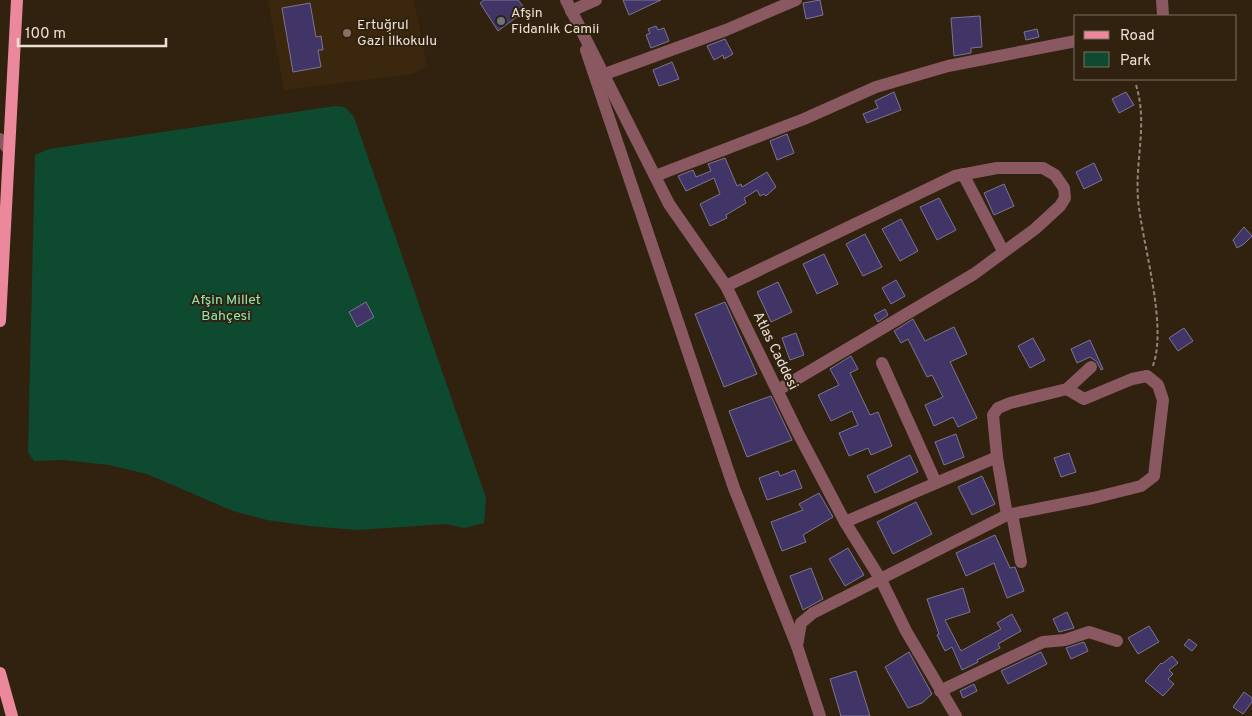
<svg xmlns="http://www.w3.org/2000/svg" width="1252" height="716" viewBox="0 0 1252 716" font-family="Overpass,sans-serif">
<rect width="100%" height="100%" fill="#31220f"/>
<!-- built -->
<path fill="#3b270d" d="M268,0H414L427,65L413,74L284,90Z"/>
<!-- green -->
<path fill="#0e4a2f" d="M335,106L345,107L354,117L486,498L484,523L464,528L446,524L357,530L309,526L267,520L233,511L147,474L109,465L64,460L34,461L28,452L35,155L49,149Z"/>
<!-- building -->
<g fill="#413467" stroke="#7a7690">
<path d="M484,0H518L526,10L498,31L480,3Z"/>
<path d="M623,0H661L629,15Z"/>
<path d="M820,0L823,15L806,19L803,3Z"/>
<path d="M310,3L316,37L321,36L323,50H318L321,67L293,72L282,8Z"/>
<path d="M980,16L982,47L971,48V53L954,56L951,18Z"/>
<path d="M656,26L658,30L664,28L669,41L651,48L646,35L650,33L648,29Z"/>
<path d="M1037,29L1039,37L1026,40L1024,32Z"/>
<path d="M725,39L733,54L724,59L723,55L714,60L707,46Z"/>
<path d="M672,62L679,79L659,86L653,70Z"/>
<path d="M894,92L901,110L867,123L863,114L878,108L875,101Z"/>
<path d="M1126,92L1134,105L1119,113L1112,99Z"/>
<path d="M787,134L794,153L777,160L770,141Z"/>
<path d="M725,158L737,186L741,184L742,187L767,172L776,187L766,196L764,194L760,196L757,190L744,198L746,203L726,215L727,218L710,226L700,204L720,194L714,178L686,191L678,176L693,170L696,177L711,171L708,164Z"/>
<path d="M1094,163L1102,180L1084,189L1076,172Z"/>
<path d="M1004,184L1014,206L994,215L984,193Z"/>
<path d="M939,198L956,230L937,240L920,207Z"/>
<path d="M901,219L918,251L900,261L882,229Z"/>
<path d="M1244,227L1252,236L1244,244L1237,248L1233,240Z"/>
<path d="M865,234L882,267L863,276L846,244Z"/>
<path d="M824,254L838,284L817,294L803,264Z"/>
<path d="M896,280L905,296L891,304L882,288Z"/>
<path d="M778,282L792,312L771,322L757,292Z"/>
<path d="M366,302L374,317L357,327L349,312Z"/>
<path d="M725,302L757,374L724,387L695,314Z"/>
<path d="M885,309L888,315L878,322L874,315Z"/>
<path d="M913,319L925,341L954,327L967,354L950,362L977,418L958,427L953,417L934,426L925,405L943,397L932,375L927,377L908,339L901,343L894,331Z"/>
<path d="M1184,328L1193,341L1178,351L1169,338Z"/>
<path d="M796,333L804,355L790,360L782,338Z"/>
<path d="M1033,338L1045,360L1030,368L1018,346Z"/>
<path d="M1090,340L1103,369L1101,370L1097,362L1090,357L1077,363L1071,349Z"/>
<path d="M851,356L858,369L850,373L870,415L878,412L892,446L871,455L868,448L849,456L839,433L858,425L852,411L831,421L818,395L839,385L830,369Z"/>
<path d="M771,396L792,440L747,457L729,411Z"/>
<path d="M956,434L964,457L944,465L935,442Z"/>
<path d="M1069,453L1076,472L1061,477L1054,458Z"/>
<path d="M910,455L918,472L875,493L867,476Z"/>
<path d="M795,470L802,488L767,500L759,478L778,471L780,476Z"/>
<path d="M982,476L995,504L972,515L958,487Z"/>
<path d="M819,493L833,517L803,535L806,542L782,551L771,522L803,510L799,504Z"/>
<path d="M916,502L932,534L893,554L877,522Z"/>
<path d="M995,535L1010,568L1015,567L1024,591L1007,598L994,563L966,576L956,553Z"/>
<path d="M848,548L864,575L845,586L829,559Z"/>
<path d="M811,568L823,599L803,610L790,576Z"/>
<path d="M963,588L970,612L945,620L961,651L1001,629L997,623L1012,614L1021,631L998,644L1000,648L977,660L978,662L962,670L952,647L945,651L937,635L939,634L927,599Z"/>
<path d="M1067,612L1074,628L1059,632L1053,619Z"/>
<path d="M1149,626L1159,642L1138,654L1128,638Z"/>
<path d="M1189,639L1197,645L1192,651L1184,645Z"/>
<path d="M1084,642L1088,651L1071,659L1066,648Z"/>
<path d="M909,652L932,694L922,703L908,708L885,667Z"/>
<path d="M1041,652L1047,664L1008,684L1001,671Z"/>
<path d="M1172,656L1178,663L1169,670L1173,674L1168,679L1174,684L1163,696L1145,681L1161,663L1162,664Z"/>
<path d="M856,671L870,716H841L830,679Z"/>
<path d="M974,684L977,691L963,698L960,691Z"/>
<path d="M1244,692L1252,698V702L1243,714L1233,707Z"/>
</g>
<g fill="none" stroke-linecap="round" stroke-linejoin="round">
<!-- path -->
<path stroke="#928575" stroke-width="2" stroke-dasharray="4 2.5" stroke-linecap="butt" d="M1136,85C1148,123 1135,160 1138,199C1142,244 1169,328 1152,368"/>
<!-- minor -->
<g stroke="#895861" stroke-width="12">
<path d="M566,0L669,204L726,286L798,433L845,522L881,580L906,631L956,716"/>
<path d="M1162,0L1163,16"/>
<path d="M571,11L596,0"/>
<path d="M586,50L734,488L797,646"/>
<path d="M605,74L726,30L796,0"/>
<path d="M0,139L9,150"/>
<path d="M963,174L1003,251"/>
<path d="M655,176L804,119L876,87L948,66L1076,41"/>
<path d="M726,286L955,176L997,168H1043L1055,175L1064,188L1065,198L1060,206L1035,229L974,274L778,390"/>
<path d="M882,363L936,483"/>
<path d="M1012,514L1021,562"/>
<path d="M1007,515L997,457L993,415L998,408L1010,403L1067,389L1091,367"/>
<path d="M845,522L997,457"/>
<path d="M940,691L1043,642L1065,640L1089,632L1117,641"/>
<path d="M820,716L797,646L801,623L813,613L1007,515L1093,498L1141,486L1154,476L1163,400L1158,385L1147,376L1132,379L1084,399L1067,389"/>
</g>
<!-- major -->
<g stroke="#ec889c" stroke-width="12">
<path d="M0,321L17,0"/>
<path d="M0,673L12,716"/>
</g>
</g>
<!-- markers -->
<circle fill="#6b7280" stroke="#31220f" stroke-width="2" cx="501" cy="21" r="5"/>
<circle fill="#8d6e63" stroke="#31220f" stroke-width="2" cx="347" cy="33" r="5"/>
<g text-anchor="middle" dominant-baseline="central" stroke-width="4" stroke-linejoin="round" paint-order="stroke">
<!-- poi labels -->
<g font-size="14" fill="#ece1d5" stroke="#31220f" text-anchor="start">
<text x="511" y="13">Afşin<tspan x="511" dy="16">Fidanlık Camii</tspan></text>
<text x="357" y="25">Ertuğrul<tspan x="357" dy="16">Gazi İlkokulu</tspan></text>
</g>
<!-- park labels -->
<g font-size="14" fill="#8ae8b5" stroke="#31220f">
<text x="226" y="300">Afşin Millet<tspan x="226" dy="16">Bahçesi</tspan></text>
</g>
<!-- street labels -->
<g font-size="14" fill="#ece1d5" stroke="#31220f">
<text transform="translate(775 351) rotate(64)">Atlas Caddesi</text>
</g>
</g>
<!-- legend -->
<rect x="1074" y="15" width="162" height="65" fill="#31220f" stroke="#7c6e5e"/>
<rect x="1084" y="31" width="25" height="8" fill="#ec889c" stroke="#7c6e5e"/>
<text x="1120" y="40" font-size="15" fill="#ece1d5">Road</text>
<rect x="1084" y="52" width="25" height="15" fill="#0e4a2f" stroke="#7c6e5e"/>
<text x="1120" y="65" font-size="15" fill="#ece1d5">Park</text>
<!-- scale -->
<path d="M18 38v8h148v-8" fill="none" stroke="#ece1d5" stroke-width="2.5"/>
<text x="25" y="38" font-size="15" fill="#ece1d5" stroke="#31220f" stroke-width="4" paint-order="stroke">100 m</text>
</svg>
